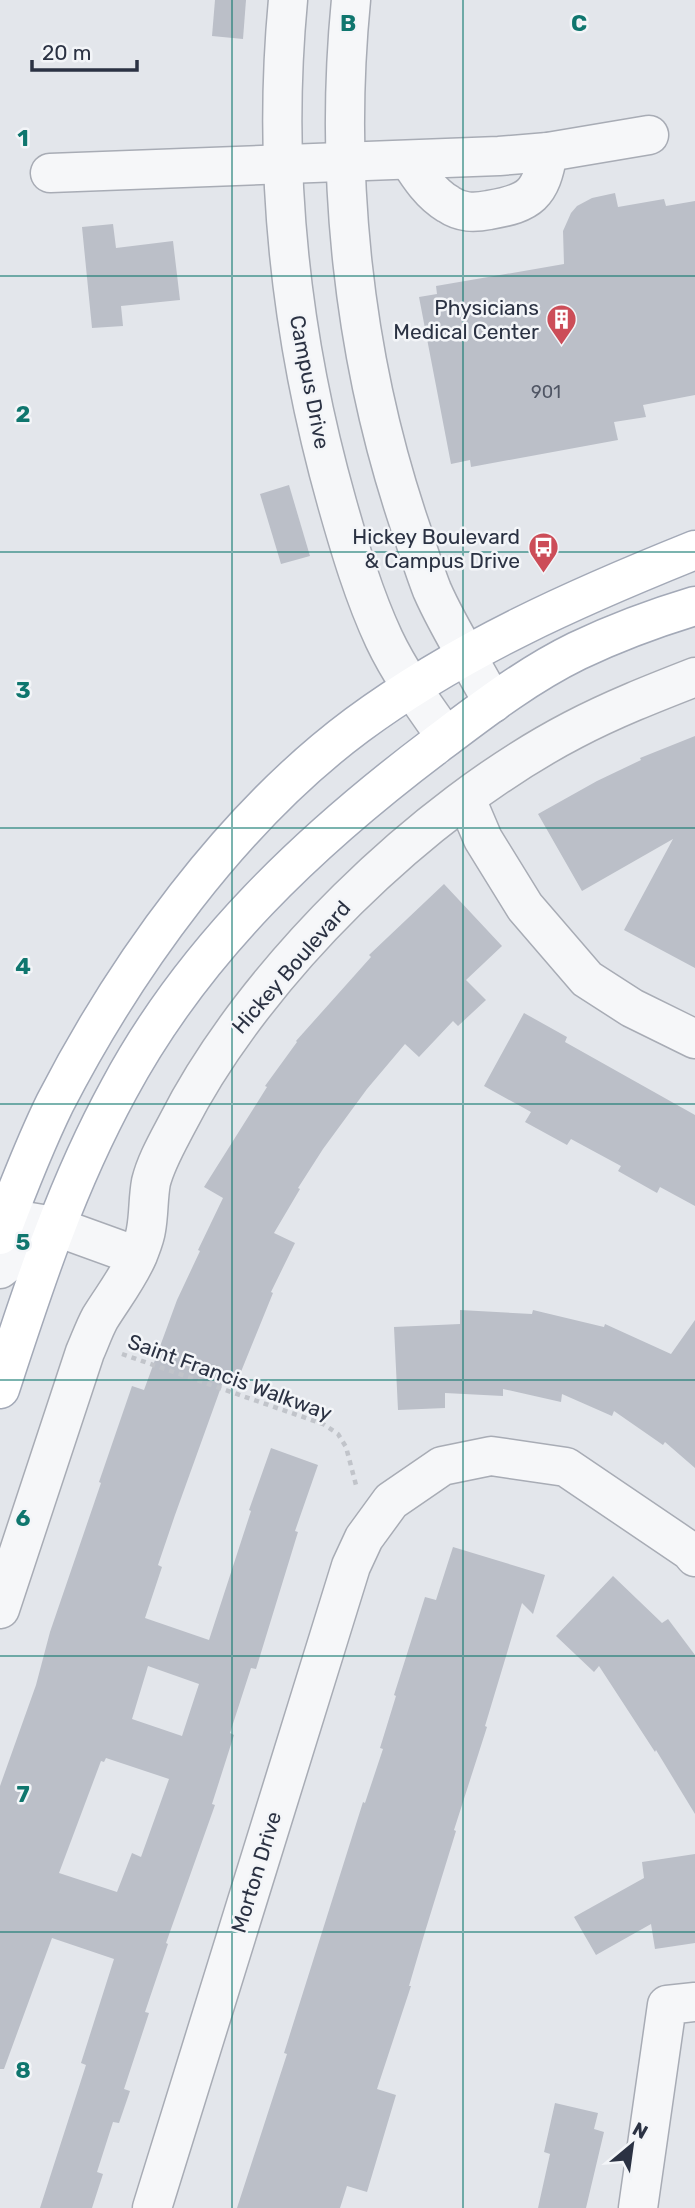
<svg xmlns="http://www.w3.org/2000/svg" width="695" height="2208" viewBox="0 0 695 2208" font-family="Rubik,sans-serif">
<rect width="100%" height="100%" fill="#e3e6eb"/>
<!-- building -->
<g fill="#bbbfc8" fill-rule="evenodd">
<path d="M215,0H246L243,39L212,36Z"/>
<path d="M615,193L618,207L664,199L666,206L695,201V395L643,405L646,417L614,422L618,440L471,467L470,460L451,464L419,297L437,294L436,286L564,264L563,231L571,213L577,206L592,198Z"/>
<path d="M113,224L116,248L173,241L180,300L121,306L123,326L92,328L82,227Z"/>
<path d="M289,485L310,556L281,564L260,494Z"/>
<path d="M695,736V968L624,930L673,839L582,891L538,814L597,781L641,760L640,758Z"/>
<path d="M444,884L502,946L466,980L486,1000L458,1026L453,1021L419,1057L405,1044L367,1089L323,1149L298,1188L300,1189L274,1233L295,1243L271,1292L273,1293L236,1384L224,1379L175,1515L158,1565L162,1567L145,1618L209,1640L251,1511L249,1510L271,1448L318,1465L295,1531L298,1532L256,1669L251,1668L230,1733L234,1735L212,1804L215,1805L166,1943L168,1944L145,2012L149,2013L124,2089L130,2091L119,2123L113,2122L97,2172L103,2174L92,2208H40L86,2065L81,2063L114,1959L52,1938L4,2069H0V1786L36,1685L50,1632L101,1483L99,1482L132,1386L144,1390L177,1300L200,1251L198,1250L223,1198L204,1187L267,1087L265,1086L297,1042L296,1041L371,957L369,955ZM148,1666L199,1684L182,1736L132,1719ZM106,1758L169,1779L141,1857L132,1853L117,1892L59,1873L101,1761L104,1762Z"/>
<path d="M524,1013L567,1037L565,1042L695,1115V1206L660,1187L657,1193L618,1171L621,1166L571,1139L567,1145L525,1122L531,1112L484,1086Z"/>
<path d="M460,1310L532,1314L533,1310L604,1327L605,1324L671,1354L695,1320V1468L665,1442L663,1445L614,1411L612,1416L562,1394L561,1402L503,1389V1396L445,1393V1408L398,1410L394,1327L460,1324Z"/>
<path d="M453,1547L545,1575L533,1614L522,1603L485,1726L487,1727L454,1830L456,1831L424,1935L409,1986H411L377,2089L396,2095L367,2192L347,2186L340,2208H237L287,2054L284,2053L363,1802L365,1803L383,1749L380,1748L396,1696L394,1695L425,1597L436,1600Z"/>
<path d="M613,1576L662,1623L668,1619L695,1655V1814L656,1750L655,1752L599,1666L594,1672L556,1636Z"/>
<path d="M695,1854V1943L655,1949L651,1924L596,1955L574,1917L644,1878L642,1862Z"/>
<path d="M555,2103L598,2113L594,2129L604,2132L586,2208H538L550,2154L544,2152Z"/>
</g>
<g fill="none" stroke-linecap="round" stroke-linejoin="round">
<defs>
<g id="minor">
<path d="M288,0C272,169 291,340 337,503C350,549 364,596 384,639C400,673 424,706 446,737"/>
<path d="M351,0C334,173 353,355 408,520C416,543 423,567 432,590C449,629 473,665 493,703"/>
<path d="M409,160C419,176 431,194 448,204C461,213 474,213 489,210C530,203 541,195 548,152"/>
<path d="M50,173L499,156L548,152L649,135"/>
<path d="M466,799L483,839L525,907L587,979L632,1008L695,1039"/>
<path d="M0,1217L54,1226L137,1256"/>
<path d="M0,1269L54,1226"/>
<path d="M0,1609L85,1352C90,1341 94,1329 100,1318C113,1297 128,1278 138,1255C141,1247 145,1238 146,1230C149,1214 148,1198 151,1182C156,1162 167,1143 177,1124C254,972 423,808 573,730C613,709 654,693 695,677"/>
<path d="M152,2208L351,1566L364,1538L391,1501L442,1466L491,1456L566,1467L690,1551L695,1557"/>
<path d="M638,2208L667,2005L695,2002"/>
</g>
<g id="major">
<path d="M0,1235C17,1190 34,1146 55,1103C126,965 232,818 357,725C460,649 578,597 695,550"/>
<path d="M0,1389C34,1285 66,1186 119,1089C194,949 310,840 436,745C481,711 526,676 577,651C615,633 655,618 695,606"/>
</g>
</defs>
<!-- minor casing -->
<use href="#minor" stroke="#a8acb5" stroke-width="41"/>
<!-- major casing -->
<use href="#major" stroke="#a3a9b7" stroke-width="41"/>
<!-- path -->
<path stroke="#c1c4ca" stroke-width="4.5" stroke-dasharray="5 5" stroke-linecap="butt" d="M122,1354L323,1424L338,1434L346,1447L356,1485"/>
<!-- minor -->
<use href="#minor" stroke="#f6f7f9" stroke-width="38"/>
<!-- major -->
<use href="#major" stroke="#fff" stroke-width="38"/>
</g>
<!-- grid -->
<path fill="none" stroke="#0f766e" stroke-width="2" stroke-opacity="0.55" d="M232,0V2208M463,0V2208M0,276H695M0,552H695M0,828H695M0,1104H695M0,1380H695M0,1656H695M0,1932H695"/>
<!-- icons -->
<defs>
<symbol id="building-pin" viewBox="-11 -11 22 30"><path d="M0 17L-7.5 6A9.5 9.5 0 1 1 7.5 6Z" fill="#cc4d58" stroke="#f3f5f8"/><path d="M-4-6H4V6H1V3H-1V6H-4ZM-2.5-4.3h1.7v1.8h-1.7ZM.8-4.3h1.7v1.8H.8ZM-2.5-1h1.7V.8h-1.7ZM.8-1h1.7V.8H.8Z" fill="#fff"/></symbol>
<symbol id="bus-pin" viewBox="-11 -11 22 30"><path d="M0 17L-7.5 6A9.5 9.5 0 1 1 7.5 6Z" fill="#cc4d58" stroke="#f3f5f8"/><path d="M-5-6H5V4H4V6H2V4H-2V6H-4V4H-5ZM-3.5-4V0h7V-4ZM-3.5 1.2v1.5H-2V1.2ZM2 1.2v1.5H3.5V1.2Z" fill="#fff"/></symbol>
</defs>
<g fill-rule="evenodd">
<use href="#building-pin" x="544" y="302" width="35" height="47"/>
<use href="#bus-pin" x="526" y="530" width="35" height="47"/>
</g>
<g text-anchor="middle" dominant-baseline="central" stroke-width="5" stroke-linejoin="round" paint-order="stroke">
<!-- number labels -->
<g font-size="18" fill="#4f5564">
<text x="546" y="392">901</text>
</g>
<!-- poi labels -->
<g font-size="21" fill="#2b3243" stroke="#f3f5f8" text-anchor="end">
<text x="539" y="307">Physicians<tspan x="539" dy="24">Medical Center</tspan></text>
<text x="520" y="536">Hickey Boulevard<tspan x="520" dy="24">&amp; Campus Drive</tspan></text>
</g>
<!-- street labels -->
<g font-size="21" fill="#2b3243" stroke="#f3f5f8">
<text transform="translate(310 382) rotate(79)">Campus Drive</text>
<text transform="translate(291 967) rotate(-49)">Hickey Boulevard</text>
<text transform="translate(230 1377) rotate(20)">Saint Francis Walkway</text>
<text transform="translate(256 1872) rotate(-73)">Morton Drive</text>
</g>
</g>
<g font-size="23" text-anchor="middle" font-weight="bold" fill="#0f766e" stroke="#f3f5f8" stroke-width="5" stroke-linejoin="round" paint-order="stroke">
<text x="348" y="31">B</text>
<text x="579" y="31">C</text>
<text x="23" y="146">1</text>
<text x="23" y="422">2</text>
<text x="23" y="698">3</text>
<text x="23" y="974">4</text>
<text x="23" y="1250">5</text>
<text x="23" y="1526">6</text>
<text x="23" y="1802">7</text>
<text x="23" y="2078">8</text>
</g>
<!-- north arrow -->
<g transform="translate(632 2145) rotate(29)" stroke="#f3f5f8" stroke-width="5" paint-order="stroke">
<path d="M0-5L12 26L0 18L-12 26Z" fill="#2b3243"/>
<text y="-10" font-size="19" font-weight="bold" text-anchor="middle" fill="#2b3243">N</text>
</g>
<!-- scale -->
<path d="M32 60v10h105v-10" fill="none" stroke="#2b3243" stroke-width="3.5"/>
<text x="42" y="60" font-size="21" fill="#2b3243" stroke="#f3f5f8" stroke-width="5" paint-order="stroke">20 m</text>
</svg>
